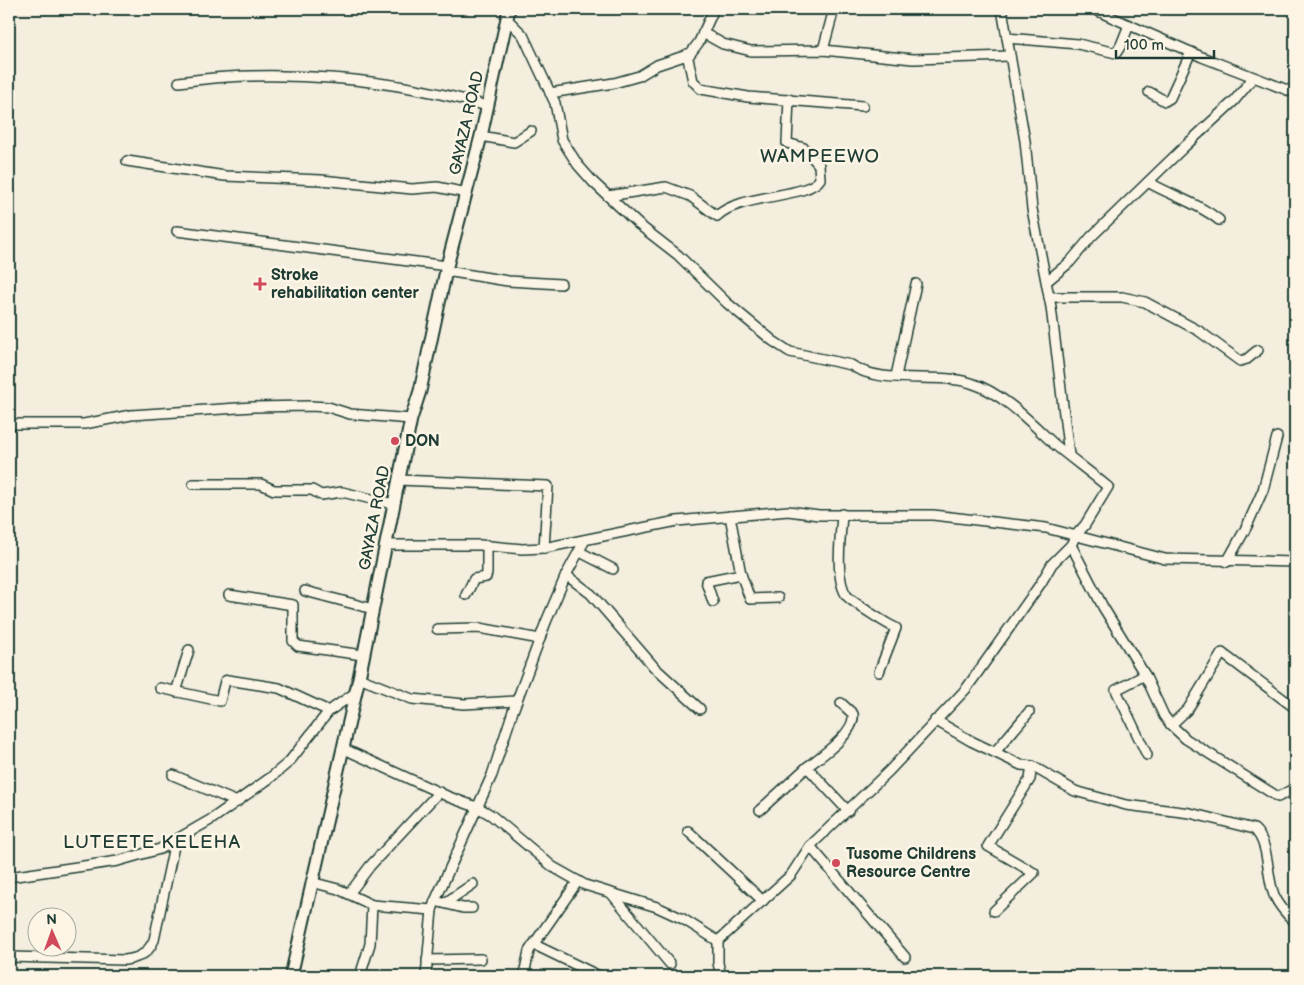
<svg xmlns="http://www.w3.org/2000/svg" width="1304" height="985" viewBox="0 0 1304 985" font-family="'Balsamiq Sans',sans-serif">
<rect width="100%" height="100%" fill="#f3eede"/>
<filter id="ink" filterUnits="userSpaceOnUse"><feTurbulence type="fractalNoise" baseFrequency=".02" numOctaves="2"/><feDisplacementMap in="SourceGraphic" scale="10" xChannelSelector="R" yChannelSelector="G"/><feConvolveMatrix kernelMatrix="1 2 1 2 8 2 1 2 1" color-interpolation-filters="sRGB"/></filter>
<g filter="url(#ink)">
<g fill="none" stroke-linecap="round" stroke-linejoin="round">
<defs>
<g id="minor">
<path d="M1002,9L1025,141L1032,209L1051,307L1069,455"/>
<path d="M1093,9L1202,57L1295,93"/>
<path d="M507,19L523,35L555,103L562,140L578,165L593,182L638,224L678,255L727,303L773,341L790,352L851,365C881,386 936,372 971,383C1003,393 1030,422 1054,444C1072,459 1090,472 1108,487L1085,525L1076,535L1071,545L1052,564L1041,583L966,689L889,771L810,846L791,875L718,941V963L721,976"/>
<path d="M703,33L723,44L751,51L823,50L913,59L1010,56"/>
<path d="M1007,38L1078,44L1116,53L1121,45L1129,25"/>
<path d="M823,50L834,9"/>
<path d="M687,54L693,81L701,89L748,97L863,106"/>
<path d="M179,82C278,68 392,78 487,106"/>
<path d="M1149,92L1165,101L1170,98L1191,52"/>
<path d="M550,93L614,83L639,76L657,65L690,54L699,42L714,9"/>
<path d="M481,136L514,142L531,131"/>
<path d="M127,161L225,176L321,180L412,189L437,187L467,193"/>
<path d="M1148,182C1172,196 1198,203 1219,220"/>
<path d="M608,196L666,187L690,196L717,216C739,194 809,198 820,179L819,165L804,148L787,143L789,99"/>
<path d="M177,231L447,266"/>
<path d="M446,271L508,281L561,284"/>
<path d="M1047,281L1070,262L1091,237L1183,148L1234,101L1253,78"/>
<path d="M1049,297H1122L1145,302L1199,331L1240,361L1247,359L1258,350"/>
<path d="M896,376L916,284"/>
<path d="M9,424H84L131,415L253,407L310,406L328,407L350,414L411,419"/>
<path d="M398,480L548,486L544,548"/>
<path d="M193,484H261L274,490H312L321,495L342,492L393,504"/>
<path d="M842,514C841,534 834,579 847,596C851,601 888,625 896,628L879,672"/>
<path d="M387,545H480L522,549L544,548L677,521L788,511L819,515H933L1046,528L1165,559L1295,562"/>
<path d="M1071,545L1103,607L1145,675L1164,716L1171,725L1186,739L1278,797L1295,788"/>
<path d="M580,552L613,569"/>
<path d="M1227,562L1247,526L1263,490L1277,437"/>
<path d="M741,574L750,599L778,598"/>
<path d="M566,575L591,594L655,668L700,709"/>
<path d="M305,591L373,609"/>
<path d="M229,595L293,605V641L298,646L363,655"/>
<path d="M466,595L474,579L486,577L487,573V545"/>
<path d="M713,602L706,581L741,574L730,516"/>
<path d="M437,629L479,628L540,639"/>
<path d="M1145,675L1116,690L1147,755"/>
<path d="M359,678L412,699L464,704L517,701"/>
<path d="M160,688L220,701L225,681L228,680L279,688L329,711"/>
<path d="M176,692L189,650"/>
<path d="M935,720L971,741L1021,765L1032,766L1075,791L1126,805L1190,813L1254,829C1270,843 1266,875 1274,895C1279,906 1286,914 1295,922"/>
<path d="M1171,725L1188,709L1222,653L1295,708"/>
<path d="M342,748L449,797L479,808L491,815L553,867L585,885L657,907L683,919L718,941"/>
<path d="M995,752L1029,712"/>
<path d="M807,767C821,756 856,733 853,714L841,703"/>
<path d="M173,775L237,802"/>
<path d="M760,810L807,767L848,811"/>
<path d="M688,831L763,901"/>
<path d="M810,846L905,957"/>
<path d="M9,877L118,861L160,849L212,819L270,778L289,762L329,711L355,693"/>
<path d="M311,882L338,889L372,905L370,944L360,976"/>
<path d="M611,893L670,964"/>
<path d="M349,894L370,866L439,792"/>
<path d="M435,901L463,908H472"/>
<path d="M445,903L473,884"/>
<path d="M372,905L432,910"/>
<path d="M994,911L1034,873L988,846L1030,779L1032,766"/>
<path d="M535,945L599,976"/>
<path d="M9,957L125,960C140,958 148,953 154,940L175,841"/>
<path d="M427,960L481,959"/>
<path d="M525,970L529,951L578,881"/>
<path d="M426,976L432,910L435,901L492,775L513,711L546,622L566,575L585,540"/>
</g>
<path id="major" d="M291,976L359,678L411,419L420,391L447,266L481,136L509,9"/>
</defs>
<!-- minor casing -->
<use href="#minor" stroke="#1f3d34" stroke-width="12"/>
<!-- major casing -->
<use href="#major" stroke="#1f3d34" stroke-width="15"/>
<!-- minor -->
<use href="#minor" stroke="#fcf5e5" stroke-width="9"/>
<!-- major -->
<use href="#major" stroke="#fcf5e5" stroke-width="11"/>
</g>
</g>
<!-- markers -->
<g fill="#d1495b" stroke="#fcf5e5" stroke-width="2">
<path d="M257.5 276.5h5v5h5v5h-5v5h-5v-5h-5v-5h5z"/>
<circle cx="395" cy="441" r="5"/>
<circle cx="836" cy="863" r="5"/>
</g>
<g text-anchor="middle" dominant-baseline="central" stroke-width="5" stroke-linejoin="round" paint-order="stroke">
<!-- street labels -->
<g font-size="16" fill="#1f3d34" stroke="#fcf5e5">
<text transform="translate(467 123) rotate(-77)">GAYAZA ROAD</text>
<text transform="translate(375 518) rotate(-79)">GAYAZA ROAD</text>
</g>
<!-- poi labels -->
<g font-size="16" font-weight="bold" fill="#1f3d34" stroke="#fcf5e5" text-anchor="start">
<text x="271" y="275">Stroke<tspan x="271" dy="18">rehabilitation center</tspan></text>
<text x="405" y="441">DON</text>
<text x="846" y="854">Tusome Childrens<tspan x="846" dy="18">Resource Centre</tspan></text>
</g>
<!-- quarter labels -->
<g font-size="19" letter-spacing="1" fill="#1f3d34" stroke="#fcf5e5">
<text x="820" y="156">WAMPEEWO</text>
<text x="152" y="842">LUTEETE KELEHA</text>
</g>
</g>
<!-- margin -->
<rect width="1304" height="985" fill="none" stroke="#fcf5e5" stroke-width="30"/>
<rect x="15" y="15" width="1274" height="955" fill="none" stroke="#1f3d34" stroke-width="2" filter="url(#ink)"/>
<!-- north arrow -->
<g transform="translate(52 932) rotate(358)"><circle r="24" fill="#fcf5e5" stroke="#a4ab9e"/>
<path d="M0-4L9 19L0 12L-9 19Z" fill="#d1495b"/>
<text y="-8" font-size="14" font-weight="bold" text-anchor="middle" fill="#1f3d34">N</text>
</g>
<!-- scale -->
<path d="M1116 50v8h98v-8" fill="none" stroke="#1f3d34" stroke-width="2.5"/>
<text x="1124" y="50" font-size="15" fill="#1f3d34" stroke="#fcf5e5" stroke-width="4" paint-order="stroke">100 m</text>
</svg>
